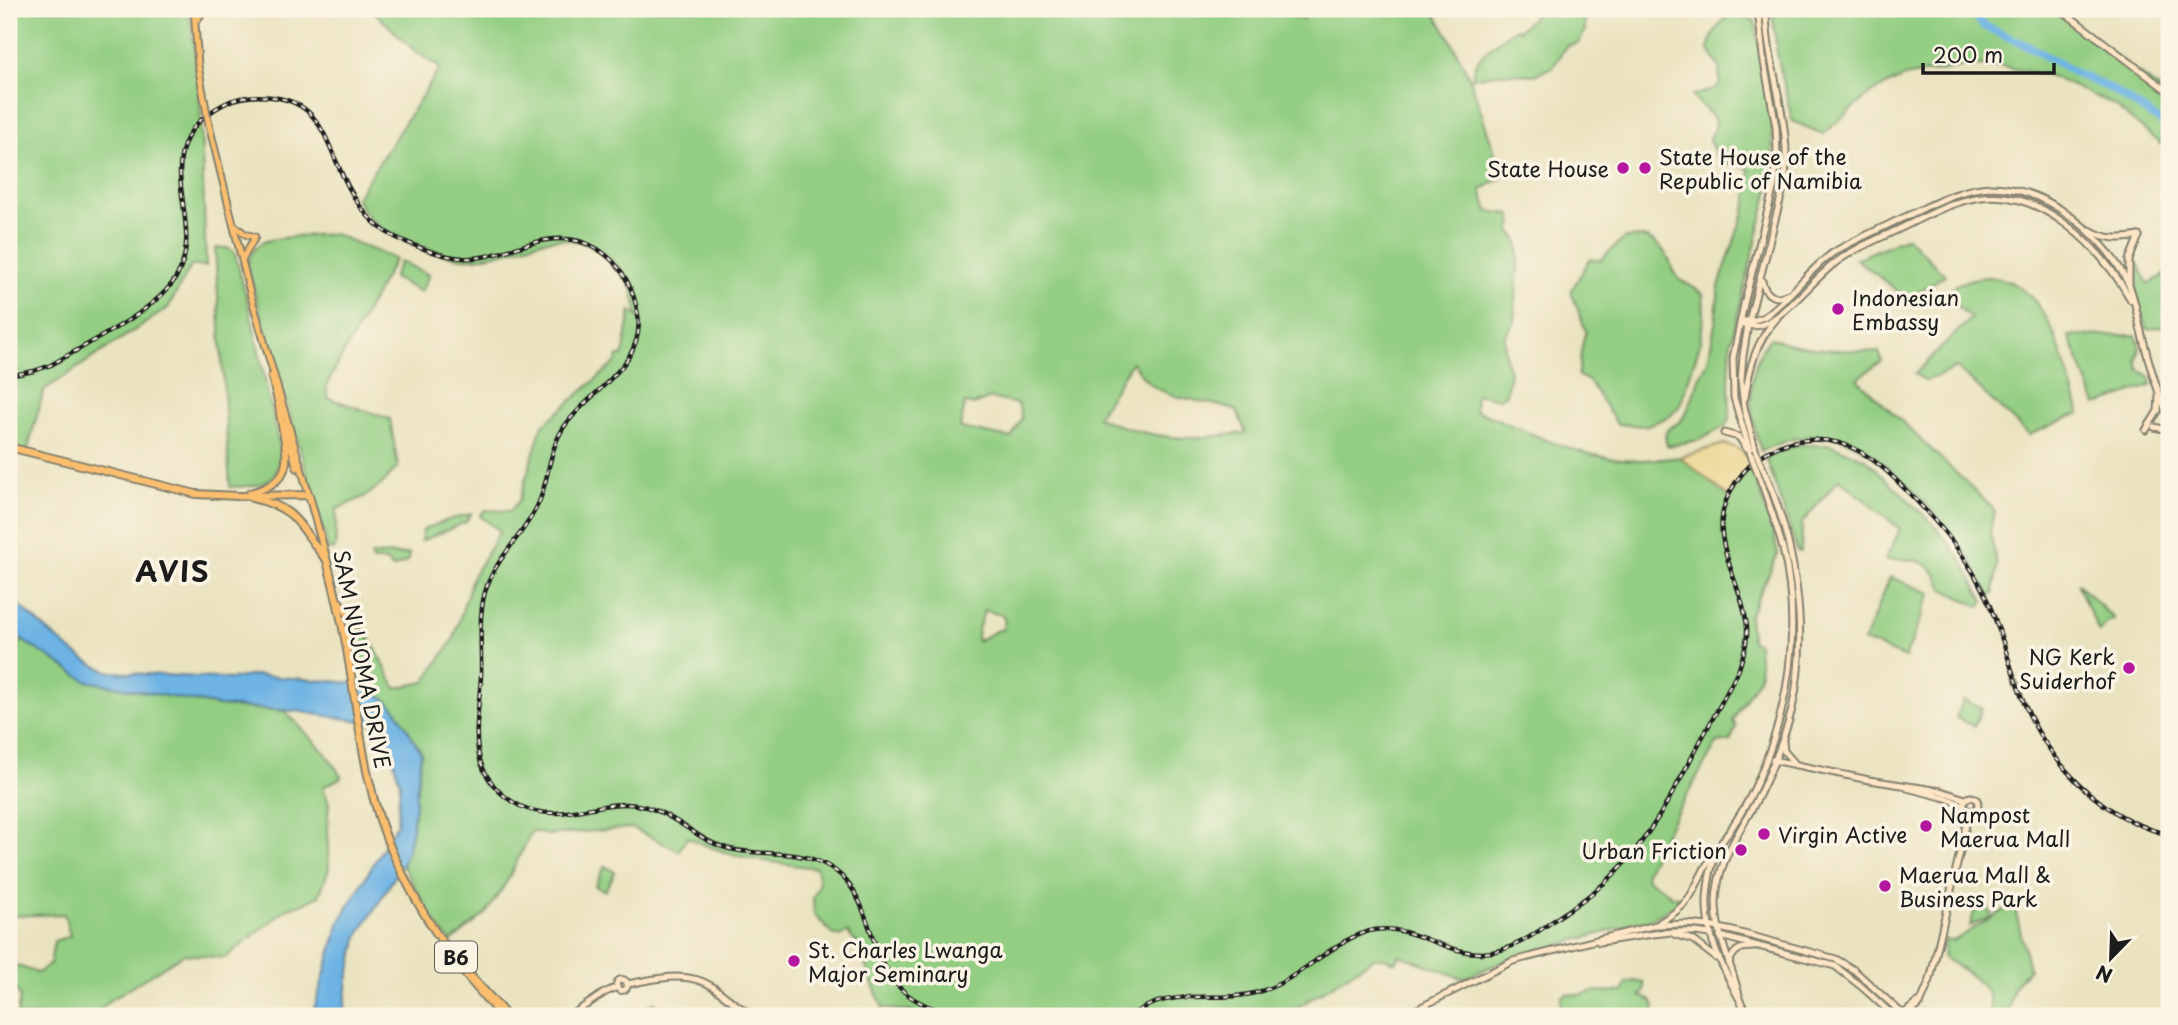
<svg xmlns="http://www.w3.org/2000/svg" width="2178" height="1025" viewBox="0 0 2178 1025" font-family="'Playpen Sans',sans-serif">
<rect width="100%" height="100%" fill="#fcf5e5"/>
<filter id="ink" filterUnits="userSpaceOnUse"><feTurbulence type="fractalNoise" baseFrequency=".0143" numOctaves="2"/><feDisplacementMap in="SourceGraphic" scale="14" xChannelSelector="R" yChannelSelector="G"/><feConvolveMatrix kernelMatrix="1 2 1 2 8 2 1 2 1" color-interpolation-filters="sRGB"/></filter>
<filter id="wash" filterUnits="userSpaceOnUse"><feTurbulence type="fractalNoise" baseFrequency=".00686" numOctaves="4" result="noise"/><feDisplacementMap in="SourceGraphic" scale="28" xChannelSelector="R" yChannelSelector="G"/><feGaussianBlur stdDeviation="1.57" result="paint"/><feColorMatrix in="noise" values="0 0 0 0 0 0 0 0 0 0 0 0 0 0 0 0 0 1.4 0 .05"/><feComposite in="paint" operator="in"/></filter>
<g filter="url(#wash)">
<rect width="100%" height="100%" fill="#eae3c0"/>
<!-- green -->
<g fill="#93ce82" stroke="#58754f" stroke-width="2" fill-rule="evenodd">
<path d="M9,9H189L200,94L206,266H191L168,308L44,390L27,452L9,447Z"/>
<path d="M371,9H1275L1302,20L1309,9H1432L1450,38L1470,79L1503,177L1481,190L1488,211L1510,214L1513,223L1510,231L1517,239L1519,252L1514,323L1504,337L1506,361L1510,371L1506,394L1498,399L1476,394L1475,410C1550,440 1594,470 1680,457L1730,497L1741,478L1751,466L1772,527L1778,554L1749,616L1751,640L1758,644L1760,676L1733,720L1736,728L1730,741L1718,743L1714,748L1665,833L1645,874C1649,886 1665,886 1671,896L1678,897L1682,900L1659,915L1647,921L1513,957L1465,978H1461L1400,955L1396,962L1384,958H1374L1284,1016H915L914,1012L883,1008L870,978L859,946L847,932L840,937L832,934L814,914L813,899L819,884L816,868C768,862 731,859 687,837L679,851L632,828L547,835L532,831L506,883L486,913L451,942L435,922L402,865L408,849L413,822L421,752L395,709L367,684L352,637L362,624L396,688L425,682L454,638L472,578L500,531L480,516L485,510L510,511L519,501L542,426L616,362L618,356H623L631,311L638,317C636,305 634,291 628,281C612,250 576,233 542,241C520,246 497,256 474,258C453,260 432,250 412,243C386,234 369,223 356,198L440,68L415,51ZM1132,362C1138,370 1143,380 1153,386C1178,402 1210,400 1237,411L1246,433C1227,434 1208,438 1190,438C1159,438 1125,429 1097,417ZM990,398L1018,404L1022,418L1011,438L960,428L965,403L974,405ZM984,610L1002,615L1005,621L1002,630H998L977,641C976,629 982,621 984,610Z"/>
<path d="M1537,9H1594L1585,16V30L1579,43L1566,46L1553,67L1534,75L1501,73L1473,78C1470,57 1501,40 1515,28L1519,30L1532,18Z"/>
<path d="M1772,9H2051L2169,96V150L2112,104L2048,75L1997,66H1967L1904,77L1872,92L1823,134L1792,121L1777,53Z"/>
<path d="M1739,14L1755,21L1772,126L1773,173L1731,342L1729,383L1730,419L1726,426L1699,440L1667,446L1665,435L1668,429L1681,421L1689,407L1699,379L1708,361L1715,324L1719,286L1747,203L1750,171L1744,166L1720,163L1709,140C1724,112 1706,116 1692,95C1702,93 1714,92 1720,83L1719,67L1708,48C1712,34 1718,25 1728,15Z"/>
<path d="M334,234L395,259L326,386L328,398L390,419L398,467L381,485L366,496L337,509L335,549L329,550L247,266C249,257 252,249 261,243C274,236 317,235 334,234Z"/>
<path d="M1643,237C1656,241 1666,251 1671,264C1671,266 1673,273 1675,274C1682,284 1694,286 1703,294L1704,316L1699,347L1680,406L1670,416L1647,426L1617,424L1589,381L1578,376C1581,362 1580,345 1586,332L1571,291L1590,259L1600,260L1625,238Z"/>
<path d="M1907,237L1945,275L1908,299L1856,259Z"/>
<path d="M215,248C223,248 230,246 235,254L252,319L281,454C276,487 260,486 230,487Z"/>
<path d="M2133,260L2137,262L2148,284L2169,273V324L2150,329L2146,328L2133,281Z"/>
<path d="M400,261L429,275L421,292L393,278Z"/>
<path d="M1989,277C1996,278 2004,279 2010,282C2054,301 2066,372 2080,413L2029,435L1957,368L1926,381L1915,374L1971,318L1943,294C1959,282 1969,278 1989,277Z"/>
<path d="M2136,335L2140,346L2137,361L2139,369L2150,377L2152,385L2096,405L2069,336Z"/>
<path d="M1771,338C1805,351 1843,350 1879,352L1882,361L1857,379L1992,507L1994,512L1990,532L1997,565L1994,594L1988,596C1982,583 1976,569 1969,557C1947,523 1879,448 1839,438C1811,432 1787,439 1761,451C1751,419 1745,388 1759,356C1762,349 1765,343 1771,338Z"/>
<path d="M1798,445H1831L1866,459L1937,528L1963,562L1984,602L1980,607L1943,589C1932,558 1914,558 1885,560L1900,529L1839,479L1802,523L1801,552L1797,551L1766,457Z"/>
<path d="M471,514L466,522L421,541L423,530L448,520Z"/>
<path d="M409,554L408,561L393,568L386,561H372L371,555Z"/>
<path d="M1890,577L1931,593L1905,658L1864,641Z"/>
<path d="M2077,583L2114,619L2107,622L2099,632Z"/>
<path d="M22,640L87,681L219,706L285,711L326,754L342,777L323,787L329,803L327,829L329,869L319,896L305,903L288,908L225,958L184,954L110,1000L94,1016H17L20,996L9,980V963L38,973L50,964L54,941L70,936L64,914L9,916V649L19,645Z"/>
<path d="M1963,700L1982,708L1974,726L1956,718Z"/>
<path d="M605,866L615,872L605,891L595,886Z"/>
<path d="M2014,904L2029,969C2012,985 2011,994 2008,1016H1989C1989,1011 1991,1004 1990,999C1985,982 1957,966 1943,957L1945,940L1953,941Z"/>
<path d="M1987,907L1992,916L1970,926L1975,908L1981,909Z"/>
<path d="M1634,981L1644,983V992L1640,996L1652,1001L1655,1006L1653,1016H1561V998L1566,994L1580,995L1595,991L1623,992L1626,983Z"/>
<path d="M655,1002L664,1016H632Z"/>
</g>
<!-- sand -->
<path fill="#eeda9e" stroke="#857b5d" stroke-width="2" d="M1724,444C1739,448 1746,451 1751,466L1741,478L1730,498L1680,457Z"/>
<!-- water -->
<path fill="#6db3e4" stroke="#446880" stroke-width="2" d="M9,596C37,620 76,662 112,672L231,679L255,675L367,684L395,708L421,752L413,822L408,849L402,865L358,936L348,980L344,1016H312L340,921L397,824L400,783L386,735L371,723L296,711L219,706L87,681L22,640L9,621Z"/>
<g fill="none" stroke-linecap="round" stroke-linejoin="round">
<!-- river -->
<path stroke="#6db3e4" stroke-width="8" d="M1974,9L1976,17L1984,26L2028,46L2077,74L2111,89L2160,121L2169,130"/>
</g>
</g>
<g filter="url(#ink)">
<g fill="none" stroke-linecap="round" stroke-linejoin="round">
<defs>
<g id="secondary">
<path d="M2060,9L2169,92"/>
<path d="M2090,230C2106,240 2122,239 2139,236"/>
<path d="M1762,281C1765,295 1775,301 1788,294"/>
<path d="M2129,283V260L2139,236"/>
<path d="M1741,320L1749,322L1764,317C1790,299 1808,270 1834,252C1854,240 1876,231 1896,221C1926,208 1958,188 1991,187C2048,187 2105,236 2129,285C2135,299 2137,316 2141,331C2148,360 2156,390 2169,417"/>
<path d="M1740,324C1747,325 1754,327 1761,325C1786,317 1813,279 1835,263C1854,248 1879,239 1901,228C1924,217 1949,203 1975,198C2041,185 2102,249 2131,300"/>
<path d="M1745,398C1749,368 1756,341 1777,318"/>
<path d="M2154,427L2169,430"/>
<path d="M2146,430L2158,411L2159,395"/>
<path d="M1724,433L1739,437L1746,448"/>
<path d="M1755,449L1744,407L1741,380L1743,356L1748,325L1784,185C1794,125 1766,69 1766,9"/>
<path d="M1751,455L1734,398L1733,358L1744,304L1774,186L1777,155L1776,127L1763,57L1758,9"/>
<path d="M1783,741L1784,751L1796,765"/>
<path d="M1773,760L1869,780L1941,791L1965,799"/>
<path d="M1907,788L1946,798L1963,805"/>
<circle cx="1971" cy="804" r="7"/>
<path d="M1659,923C1670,916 1681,909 1689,898C1699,884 1703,865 1715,854"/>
<path d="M1674,934L1693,940L1716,958"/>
<path d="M1720,936L1835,966L1862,987L1894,1016"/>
<path d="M1599,942C1637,938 1671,927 1710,934"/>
<path d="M1729,963C1734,949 1741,947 1755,947"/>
<circle cx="622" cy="985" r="5.5"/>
<path d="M627,984C656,979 687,970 713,987C727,997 739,1008 754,1016"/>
<path d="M1739,995C1731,963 1716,935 1716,902C1717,857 1744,828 1762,789C1774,764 1785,737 1792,709C1810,628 1795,539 1761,464"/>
<path d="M570,1016L604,993L617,987"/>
<path d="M1403,1016L1513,961L1656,925L1686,924L1709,926L1733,931L1836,959L1854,970L1905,1016"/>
<path d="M1748,1016C1729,977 1705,944 1707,898C1708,883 1711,865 1717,851C1721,841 1729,833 1734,824C1742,812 1749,800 1755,787C1789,713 1802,629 1783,549C1776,522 1766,495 1756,468"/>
<path d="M1901,1016L1918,1002"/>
<path d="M1908,1016L1920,1004L1930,980L1964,835L1967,819L1965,809"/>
</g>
<g id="primary">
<path d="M194,9L198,65L204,98"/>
<path d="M198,19L204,9"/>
<path d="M209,125L250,293L309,495"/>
<path d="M235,226L245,234L255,237L242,260"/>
<path d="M271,376L279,407"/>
<path d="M284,423L297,468"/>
</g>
<g id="highway">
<path d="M9,447L196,494L238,496L309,495C323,547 338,597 347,650C359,719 364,791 394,856C408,886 424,917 444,944C463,969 486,992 507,1016"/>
<path d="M250,493C305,479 282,445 279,404"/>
<path d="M252,498C298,508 298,525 324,557"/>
<path d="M339,602L349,615L358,619L351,628L347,638"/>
<path d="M441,946L501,1016"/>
</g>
</defs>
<!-- secondary casing -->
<use href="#secondary" stroke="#83806e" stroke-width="9"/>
<!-- primary casing -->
<use href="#primary" stroke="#83806e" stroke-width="9"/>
<!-- highway casing -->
<use href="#highway" stroke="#83806e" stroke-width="10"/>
<!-- secondary -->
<use href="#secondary" stroke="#fde5c5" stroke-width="5"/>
<!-- primary -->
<use href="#primary" stroke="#fbbe6e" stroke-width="5"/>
<!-- highway -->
<use href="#highway" stroke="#fbbe6e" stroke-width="6"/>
<defs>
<g id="rail">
<path d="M9,376L34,371L51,365C87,343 160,310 178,274C208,217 140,148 224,104C239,96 255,95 272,97C314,102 322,128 337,163C350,193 366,224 397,238C417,247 442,257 463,258C489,260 516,246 541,241C593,230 630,265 638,315C646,365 588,392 564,427C549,449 549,478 539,502C526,533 498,555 487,586C477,614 482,645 481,675C480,703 472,735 481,763C488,782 502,797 520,806C562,825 597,799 637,805C672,810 694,839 726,848C755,856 787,850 815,860C876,882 862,950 900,988C917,1005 940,1011 962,1016"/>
<path d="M1129,1016C1137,1012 1144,1007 1152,1004C1185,991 1224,1002 1258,992C1300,981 1335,937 1374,930C1412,924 1444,954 1482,953C1511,952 1534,935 1557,918C1576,905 1596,892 1612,876C1648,841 1671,797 1694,753C1709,725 1725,697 1739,669C1743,655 1748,642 1747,627C1743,582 1706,539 1729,494C1744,464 1773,441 1808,440C1848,437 1876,459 1903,487C1939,523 1970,558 1990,606C2009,652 2018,706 2048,747C2078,790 2118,822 2169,835"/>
</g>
</defs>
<!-- rail casing -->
<use href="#rail" stroke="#1c1c1c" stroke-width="4.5"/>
<!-- rail -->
<use href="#rail" stroke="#fcf5e5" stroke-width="2" stroke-dasharray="5" stroke-linecap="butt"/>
<defs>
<g id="secondary-bridge">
<path d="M1755,449L1761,464"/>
<path d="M1751,455L1756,468"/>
</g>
<path id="primary-bridge" d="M204,98L209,125"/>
</defs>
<!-- secondary-bridge casing -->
<use href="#secondary-bridge" stroke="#83806e" stroke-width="9" stroke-linecap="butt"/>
<!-- primary-bridge casing -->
<use href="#primary-bridge" stroke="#83806e" stroke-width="9" stroke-linecap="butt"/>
<!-- secondary-bridge -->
<use href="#secondary-bridge" stroke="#fde5c5" stroke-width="5"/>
<!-- primary-bridge -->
<use href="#primary-bridge" stroke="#fbbe6e" stroke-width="5"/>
</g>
</g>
<!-- markers -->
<g fill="#b5179e" stroke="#fcf5e5" stroke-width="2.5">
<circle cx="1623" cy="168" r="7"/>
<circle cx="1645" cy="168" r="7"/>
<circle cx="1838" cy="309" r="7"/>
<circle cx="2129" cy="668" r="7"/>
<circle cx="1926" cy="826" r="7"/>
<circle cx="1764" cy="834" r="7"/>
<circle cx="1741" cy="850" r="7"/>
<circle cx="1885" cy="886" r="7"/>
<circle cx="794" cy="961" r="7"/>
</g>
<g text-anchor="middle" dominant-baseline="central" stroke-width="7" stroke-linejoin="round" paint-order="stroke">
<!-- shield labels -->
<rect fill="#fcf5e5" stroke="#5f5d58" stroke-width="2" x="435" y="941.5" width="42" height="31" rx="5"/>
<g font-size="19" font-weight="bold" fill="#1c1c1c">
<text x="456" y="957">B6</text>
</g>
<!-- poi labels -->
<g font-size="21" fill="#1c1c1c" stroke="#fcf5e5" text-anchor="start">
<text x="1659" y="156">State House of the<tspan x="1659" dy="24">Republic of Namibia</tspan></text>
<text x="1609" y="168" text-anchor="end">State House</text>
<text x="1852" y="297">Indonesian<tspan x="1852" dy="24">Embassy</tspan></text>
<text x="2115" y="656" text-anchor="end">NG Kerk<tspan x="2115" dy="24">Suiderhof</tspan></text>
<text x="1940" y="814">Nampost<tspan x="1940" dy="24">Maerua Mall</tspan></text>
<text x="1778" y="834">Virgin Active</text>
<text x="1727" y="850" text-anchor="end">Urban Friction</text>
<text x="1899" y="874">Maerua Mall &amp;<tspan x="1899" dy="24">Business Park</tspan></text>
<text x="808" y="949">St. Charles Lwanga<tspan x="808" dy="24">Major Seminary</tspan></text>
</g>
<!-- street labels -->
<g font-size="21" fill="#1c1c1c" stroke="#fcf5e5">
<text transform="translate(363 659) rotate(79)">SAM NUJOMA DRIVE</text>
</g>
<!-- district labels -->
<g font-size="28" font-weight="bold" letter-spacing="2" fill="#1c1c1c" stroke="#fcf5e5">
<text x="173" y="570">AVIS</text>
</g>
</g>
<!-- margin -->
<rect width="2178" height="1025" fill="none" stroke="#fcf5e5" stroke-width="35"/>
<!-- north arrow -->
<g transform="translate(2111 958) rotate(203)" stroke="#fcf5e5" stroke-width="5" paint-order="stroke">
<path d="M0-5L12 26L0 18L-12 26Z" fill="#1c1c1c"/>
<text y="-10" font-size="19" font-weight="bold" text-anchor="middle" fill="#1c1c1c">N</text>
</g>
<!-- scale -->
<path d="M1923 63v10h131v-10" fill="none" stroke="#1c1c1c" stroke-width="3.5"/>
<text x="1933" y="63" font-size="21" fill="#1c1c1c" stroke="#fcf5e5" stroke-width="5" paint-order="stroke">200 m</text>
</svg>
